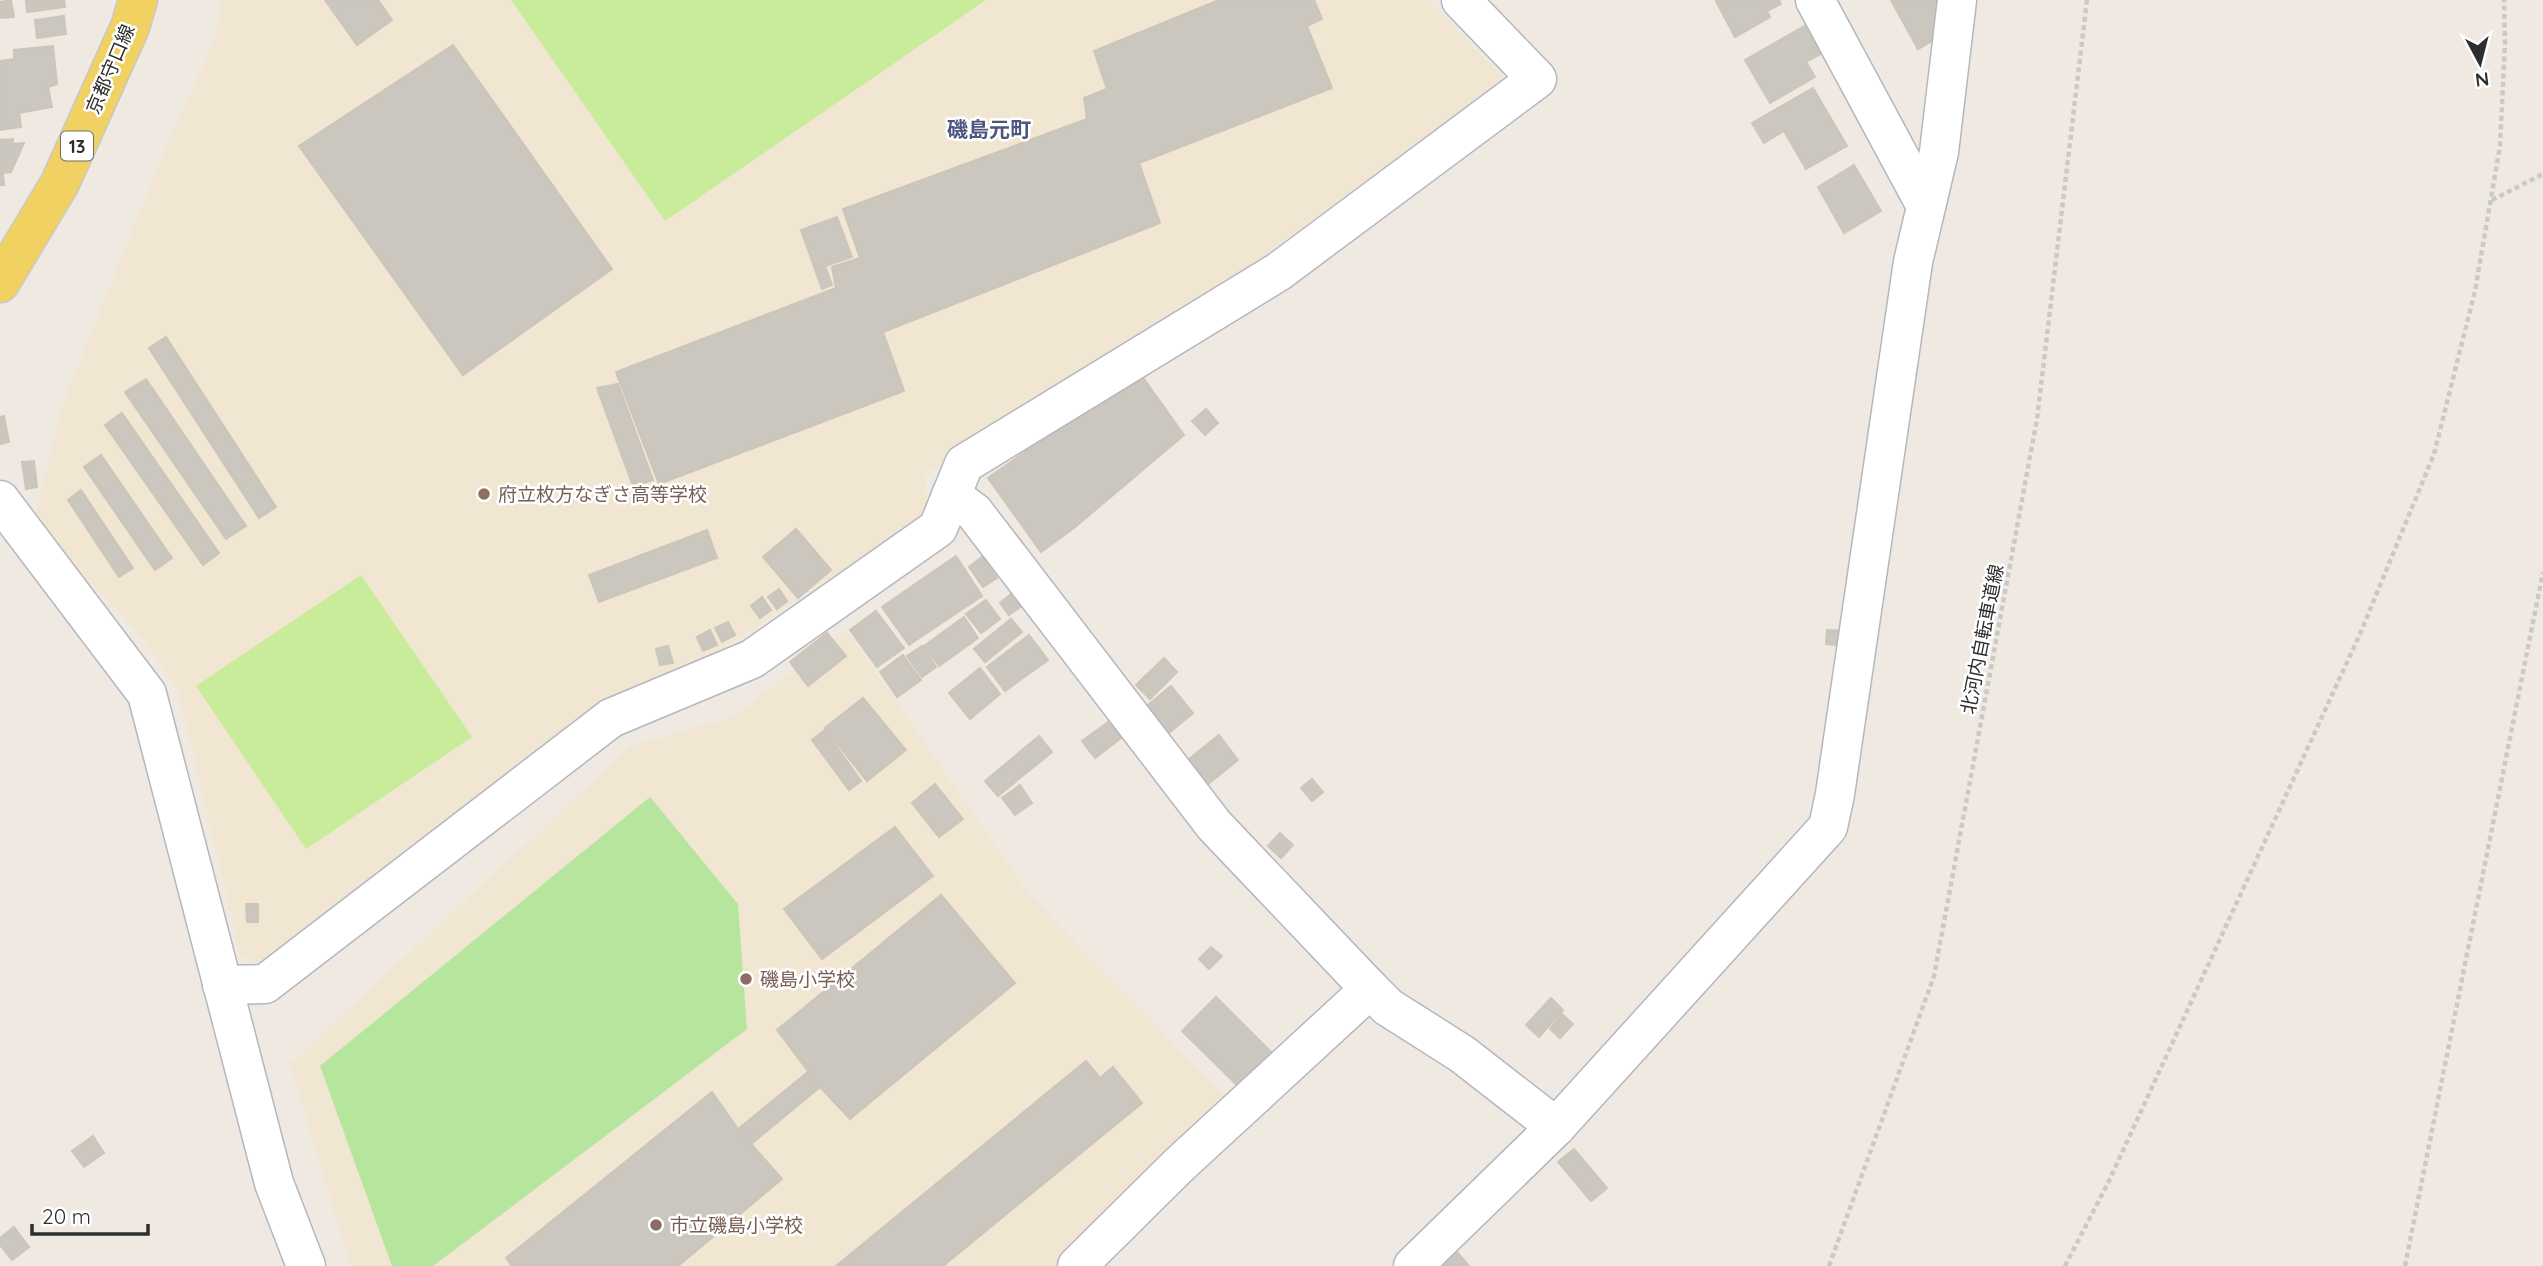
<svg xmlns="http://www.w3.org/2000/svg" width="2543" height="1266" viewBox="0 0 2543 1266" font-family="Quicksand,'Noto Sans JP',sans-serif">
<rect width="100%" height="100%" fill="#efe9e1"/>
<!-- education -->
<g fill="#f0e6d1">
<path d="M222,0H1429L1503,78L1258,260L926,474L927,514L701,663L602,701L259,962L241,957L178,690L142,637L34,522L63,403L164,152L214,41Z"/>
<path d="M846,629L1029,894L1231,1103L1067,1266H351L290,1064L631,746L734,717Z"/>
</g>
<!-- green -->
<path fill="#b6e59e" d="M650,797L738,904L747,1029L433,1266H392L320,1066Z"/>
<!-- pitch -->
<g fill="#c9ec9a">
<path d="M511,0H986L665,221Z"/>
<path d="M361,575L472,737L306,849L196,686Z"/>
</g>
<!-- building -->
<g fill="#cbc7bf" stroke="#cbc5ba" stroke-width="2">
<path d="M11,0L14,17L0,18V2Z"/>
<path d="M26,0H64L65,7L27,12Z"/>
<path d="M325,0H378L392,20L357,45Z"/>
<path d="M1219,0H1314L1322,19L1307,26L1332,88L1139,163L1160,223L883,332L904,391L659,484L616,372L836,288L832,267L860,258L843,209L1087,119L1084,98L1107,89L1094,51Z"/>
<path d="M1718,0H1779L1781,4L1767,11L1770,17L1735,37L1716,1Z"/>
<path d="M1891,0H1941L1944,34L1918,49Z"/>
<path d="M64,16L66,34L37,38L35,20Z"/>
<path d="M1806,25L1822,53L1806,62L1815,77L1770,103L1745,60Z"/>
<path d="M453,45L612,269L463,375L299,146Z"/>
<path d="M53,46L57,84L48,87L52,107L19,113L21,127L0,130V61L14,59V50Z"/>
<path d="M1813,88L1847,146L1806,169L1784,131L1764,143L1752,123Z"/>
<path d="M13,139V144L24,143L11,172L3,173L4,185H0V140Z"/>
<path d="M1854,165L1881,211L1844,233L1818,187Z"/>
<path d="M837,217L852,257L825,266L832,285L822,289L801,230Z"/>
<path d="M166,337L276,507L259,518L149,348Z"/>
<path d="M1139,372L1184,435L1074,528L1041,552L988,478Z"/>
<path d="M146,379L246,526L226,539L125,392Z"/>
<path d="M618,384L653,480L633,486L597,388Z"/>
<path d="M1206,409L1218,423L1205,435L1192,421Z"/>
<path d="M122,413L219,553L203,565L105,425Z"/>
<path d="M4,416L9,442L0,444V417Z"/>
<path d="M101,455L172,558L155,570L84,467Z"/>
<path d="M34,461L37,487L26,489L22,462Z"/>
<path d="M81,490L133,568L119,577L68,500Z"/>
<path d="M796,529L831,570L798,598L763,557Z"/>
<path d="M707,530L717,558L599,602L589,575Z"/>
<path d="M956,556L982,596L909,645L882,607Z"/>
<path d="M982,557L997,578L983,587L969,567Z"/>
<path d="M779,589L787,601L777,609L768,597Z"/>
<path d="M1017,589L1026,603L1009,615L1000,603Z"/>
<path d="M762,597L771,610L760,618L751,606Z"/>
<path d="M986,600L1000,619L981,633L966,614Z"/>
<path d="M876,611L904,648L877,667L850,630Z"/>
<path d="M964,617L978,638L939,666L924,646Z"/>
<path d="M1011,619L1022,632L985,662L974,649Z"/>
<path d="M728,622L735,635L722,642L715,628Z"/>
<path d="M710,630L717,645L703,651L697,637Z"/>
<path d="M1827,630L1849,631L1848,646L1826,644Z"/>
<path d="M827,633L846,656L808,686L790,662Z"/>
<path d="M1029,635L1048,660L1005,691L987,667Z"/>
<path d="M668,646L673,663L660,665L656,649Z"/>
<path d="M922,646L936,667L922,677L907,656Z"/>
<path d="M903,655L921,680L897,697L880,672Z"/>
<path d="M1164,658L1177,672L1150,699L1136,685Z"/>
<path d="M980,668L1000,694L970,719L949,693Z"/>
<path d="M1171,686L1193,713L1158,742L1136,715Z"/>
<path d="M863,698L906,750L867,781L825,728Z"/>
<path d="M1108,722L1121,738L1095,758L1082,741Z"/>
<path d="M825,730L861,781L849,790L812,740Z"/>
<path d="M1219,735L1238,760L1203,788L1183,764Z"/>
<path d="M1039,736L1052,752L998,796L985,781Z"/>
<path d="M1312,779L1323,792L1312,801L1301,788Z"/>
<path d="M935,784L963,819L939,837L912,803Z"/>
<path d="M1020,785L1032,803L1015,815L1002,798Z"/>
<path d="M895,827L933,876L822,959L784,909Z"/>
<path d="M1280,833L1293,845L1281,858L1268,846Z"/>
<path d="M941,895L1015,983L850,1119L820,1087L777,1030Z"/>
<path d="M246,904H258V922H247Z"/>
<path d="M1211,947L1222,956L1209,969L1199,959Z"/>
<path d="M1216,997L1272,1053L1238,1086L1182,1031Z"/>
<path d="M1551,998L1563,1010L1539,1037L1526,1025Z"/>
<path d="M1562,1014L1573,1024L1560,1038L1550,1029Z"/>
<path d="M1086,1061L1100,1078L1113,1067L1142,1103L943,1266H836Z"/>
<path d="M808,1072L820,1087L751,1144L738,1129Z"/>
<path d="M712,1092L738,1129L782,1179L678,1266H512L506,1258Z"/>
<path d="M93,1136L104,1153L84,1167L72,1151Z"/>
<path d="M1574,1149L1607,1188L1591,1201L1558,1162Z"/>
<path d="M14,1227L29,1247L12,1260L0,1245V1238Z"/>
<path d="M1453,1247L1469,1266H1430Z"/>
</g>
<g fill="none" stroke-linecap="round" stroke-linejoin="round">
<defs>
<g id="minor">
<path d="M1815,0L1926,206"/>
<path d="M951,495L974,512L1214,825L1370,989L1388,1007L1462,1054L1556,1127"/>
<path d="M0,500L147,694L274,1183L306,1266"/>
<path d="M222,985L265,984L611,718L752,659L938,528L964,464L1278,272L1537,79L1461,0"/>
<path d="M1077,1266L1179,1165L1370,989"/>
<path d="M1413,1266L1556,1127L1828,827L1835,794L1913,262L1939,152L1957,0"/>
</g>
<path id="major" d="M0,283L60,183L130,27L138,0"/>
</defs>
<!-- minor casing -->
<use href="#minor" stroke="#b4b7c1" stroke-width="41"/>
<!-- major casing -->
<use href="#major" stroke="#c9c9c9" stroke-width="41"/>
<!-- path -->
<g stroke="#c9c9c9" stroke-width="4.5" stroke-dasharray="5 3.5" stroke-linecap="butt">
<path d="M2492,200L2543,174"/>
<path d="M1829,1266L1934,976L2037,419L2087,0"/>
<path d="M2065,1266L2109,1181L2360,634L2434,454L2475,291L2500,146L2505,43L2504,0"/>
<path d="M2405,1266L2543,572"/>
</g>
<!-- minor -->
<use href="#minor" stroke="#fff" stroke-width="38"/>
<!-- major -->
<use href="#major" stroke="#f2d163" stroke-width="38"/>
</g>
<!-- markers -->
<g fill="#8d6e63" stroke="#fff" stroke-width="2.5">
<circle cx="484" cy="494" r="7"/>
<circle cx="746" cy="979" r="7"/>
<circle cx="656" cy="1225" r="7"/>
</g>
<g text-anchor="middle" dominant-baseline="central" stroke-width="5" stroke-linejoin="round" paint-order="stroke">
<!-- shield labels -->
<rect fill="#fff" stroke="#6d6d6d" stroke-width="2" x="61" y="131.5" width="32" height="29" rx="5"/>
<g font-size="18" font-weight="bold" fill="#2e2e2e">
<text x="77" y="146">13</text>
</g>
<!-- street labels -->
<g font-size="19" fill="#2e2e2e" stroke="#fff">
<text transform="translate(110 69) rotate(-67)">京都守口線</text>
<text transform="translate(1982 639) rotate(-79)">北河内自転車道線</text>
</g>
<!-- education labels -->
<g font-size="19" fill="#785e54" stroke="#fff" text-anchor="start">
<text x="498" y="494">府立枚方なぎさ高等学校</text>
<text x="760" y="979">磯島小学校</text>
<text x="670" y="1225">市立磯島小学校</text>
</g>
<!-- neighbourhood labels -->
<g font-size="21" font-weight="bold" fill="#4d5680" stroke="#fff">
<text x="989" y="129">磯島元町</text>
</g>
</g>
<!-- north arrow -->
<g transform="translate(2480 63) rotate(173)" stroke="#ffffff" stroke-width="5" paint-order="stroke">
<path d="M0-5L12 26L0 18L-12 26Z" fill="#2e2e2e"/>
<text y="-10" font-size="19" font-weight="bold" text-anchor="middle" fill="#2e2e2e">N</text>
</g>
<!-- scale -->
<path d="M32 1224v10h116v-10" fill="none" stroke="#2e2e2e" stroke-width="3.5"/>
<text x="42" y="1224" font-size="21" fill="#2e2e2e" stroke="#ffffff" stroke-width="5" paint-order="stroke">20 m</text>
</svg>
